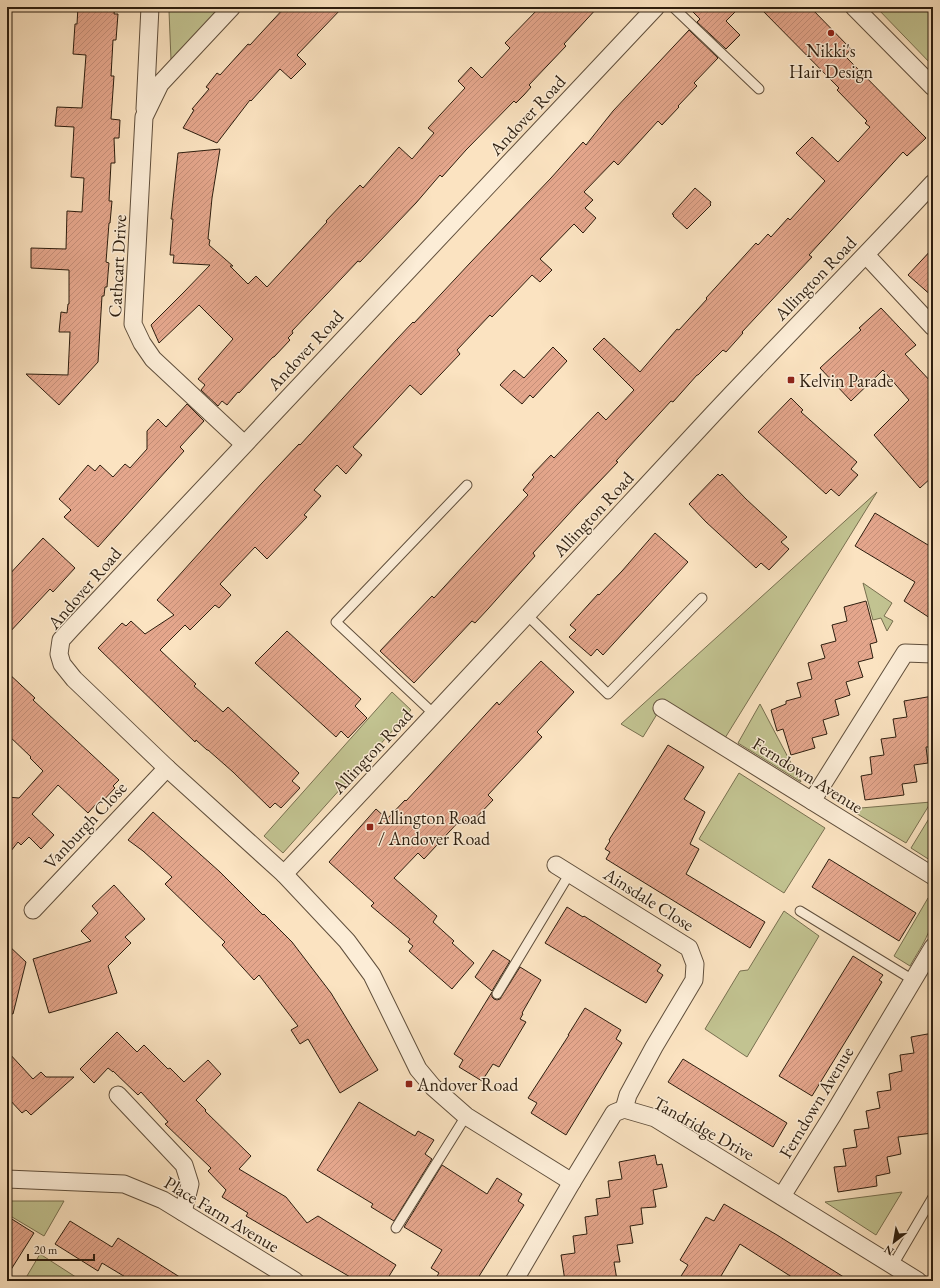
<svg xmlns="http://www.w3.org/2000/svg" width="940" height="1288" viewBox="0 0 940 1288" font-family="'EB Garamond',serif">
<defs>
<pattern id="building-hatch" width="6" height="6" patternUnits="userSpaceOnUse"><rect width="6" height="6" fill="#e4a68c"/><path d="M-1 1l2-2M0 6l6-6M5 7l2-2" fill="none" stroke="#c48e78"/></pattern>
</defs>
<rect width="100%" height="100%" fill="#fbe3c1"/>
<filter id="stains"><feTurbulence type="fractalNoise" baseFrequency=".005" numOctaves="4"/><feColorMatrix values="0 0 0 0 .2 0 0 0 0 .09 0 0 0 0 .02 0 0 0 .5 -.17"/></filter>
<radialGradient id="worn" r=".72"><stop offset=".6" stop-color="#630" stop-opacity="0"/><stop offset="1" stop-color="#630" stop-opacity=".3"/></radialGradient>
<!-- grass -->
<g fill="#c2c391" stroke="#787050">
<path d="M172,7H221L171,60L169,11Z"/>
<path d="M876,7H933V66Z"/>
<path d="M877,492L725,738L665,701L643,737L621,724Z"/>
<path d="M863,583L892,603L884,616L893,621L887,631L881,618L873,620Z"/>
<path d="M392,692L411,710L283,853L264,836Z"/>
<path d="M760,704L801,782L738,743Z"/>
<path d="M739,773L825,828L784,893L699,839Z"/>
<path d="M931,802L906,843L849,809Z"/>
<path d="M933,812V862L911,848Z"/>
<path d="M928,898C940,924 922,944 910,966L894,956Z"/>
<path d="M784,911L819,936L747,1057L705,1029L740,971L748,970Z"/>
<path d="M902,1192L876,1235L825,1202Z"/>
<path d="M7,1201H64L44,1236L7,1214Z"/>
<path d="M40,1254L82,1281H24Z"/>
</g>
<!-- building -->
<g fill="url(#building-hatch)" stroke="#2d1e0f">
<path d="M78,7H115L114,14H118L116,40H113L111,76H114L111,119L120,120L119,138H114L115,163H111L109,201H112L110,223H109L106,262L109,263L108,274L107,287H105L104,296H102L98,362L59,405L26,374L68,375L70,332H59L61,312L67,313L68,304H69V270L31,268V248L66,249L67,211L82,212L84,178L71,177L74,127L55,126L57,107L82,108L86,55L73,54L75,24H77Z"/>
<path d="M285,7H343L297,55L306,64L291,79L280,69L251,101L250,100L217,143L183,128L194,110L192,109L209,89L206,87L217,73L220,75L248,44L250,45Z"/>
<path d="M540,7H598L564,44L566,46L529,85L531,87L524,95L516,103L514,101L466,150L442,177L440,175L416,203L360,262L358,261L292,331L293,333L288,338L290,340L274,357H273L239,393L238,392L227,405L222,401L218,406L201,390L205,385L198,379L233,339L199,305L159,343L151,325L184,292L210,265L173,263L174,255H170L173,219H171L178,153L220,149L212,198L208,239L210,240L209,245L233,266H230L248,284L256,276L267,287L327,222L326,221L360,185L363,188L399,147L412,159L434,133L428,128L465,88L458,81L471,67L482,78L510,48L505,43Z"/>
<path d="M688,7H740L726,21L740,35L726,49L697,22L700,19Z"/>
<path d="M759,7H810L851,49L845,56L926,138L907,156L903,152L809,255L812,257L742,332L743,333L726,352L723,350L698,375H697L673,402L671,401L616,461L618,462L577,505L533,553L535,556L488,609L475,623L472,621L414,683L380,651L432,596L434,598L528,495L523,490L534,477L532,475L551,455L554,458L598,412L606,420L634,390L593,349L604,338L640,372L677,329L679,330L707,299L706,298L756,243L758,245L768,234L771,237L788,218L790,220L825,181L796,153L812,137L838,162L870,127L865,123L867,121L837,90L839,88Z"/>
<path d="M689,30L718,58L694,83L697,86L678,106L679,107L662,125L658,121L618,165L614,161L584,192L593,200L585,208L596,218L583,233L574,224L540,259L552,270L540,282L532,275L492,317L490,315L457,350L460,354L421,395L410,385L353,447L362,455L346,474L337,465L314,490L321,496L304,515L307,517L267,559L255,547L220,584L231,595L219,608L215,605L190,630L185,625L160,650L196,684L194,686L223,712L228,707L299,773L292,781L300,788L281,808L275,803L270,808L233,772L208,750H207L196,740L195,742L98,648L122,623L126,626L131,621L145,634L174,615L157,600L262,483L299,444L300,445L397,339L413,322L414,323L470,263L551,178L583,142L586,145L613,111Z"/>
<path d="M695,188L711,202L710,204L711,205L687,229L673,216L674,215L672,214Z"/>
<path d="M933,248V297L908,275Z"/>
<path d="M881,308L916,345L905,354L933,384V476L920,488L874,435L909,400L883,370L851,401L820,368L861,330L859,328Z"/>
<path d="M553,347L567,361L533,398L530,395L522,404L500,385L514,370L524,378Z"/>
<path d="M791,398L803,410L801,412L857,462L851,469L858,475L839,496L831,489L826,494L758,432Z"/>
<path d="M187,404L204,421L180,447L184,451L98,547L64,517L71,510L59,499L88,465L95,471L100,465L113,477L125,464L130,468L147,449V431L158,419L166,427Z"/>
<path d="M718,474L720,476L722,474L746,499L787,537L781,542L789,549L769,570L761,563L756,568L706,522L689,504Z"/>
<path d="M875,513L933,548V620L904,601L915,582L855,546Z"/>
<path d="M655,533L688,562L603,655L597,649L591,656L569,637L576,630L570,625L598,594L599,595L622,571Z"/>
<path d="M43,538L75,568L53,592L50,589L7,635V577Z"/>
<path d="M866,601L877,642L870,644L873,658L858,662L863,677L846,682L850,695L835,700L839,715L823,720L827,734L812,738L815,748L791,755L783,729L777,731L771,710L786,704V701L801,697L797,683L812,679L808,663L825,658L821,645L836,641L832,625L847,621L844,607Z"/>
<path d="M287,631L361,699L355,706L367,718L348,738L341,731L336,737L255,663Z"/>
<path d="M541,661L574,692L537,732L542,737L488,795L493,800L470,824L462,818L424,859L418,853L394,878L437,916L433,922L454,941L452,943L474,963L452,989L409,951L413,946L408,942L410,939L371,906L374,903L329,862L376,809L387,819L405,800L406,801L497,702L499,705Z"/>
<path d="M7,672L35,698L33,700L119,780L113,786L115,788L99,805L97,803L88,813L58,785L32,814L54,835L41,849L29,837L21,845L18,842L7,856V797L19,798L43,771L30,758L31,757L7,734Z"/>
<path d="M933,696V747H926L928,763L914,765L917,782L902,784L904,795L865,800L861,776L872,774L870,757L884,755L881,739L896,737L893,719L907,717L904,701Z"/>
<path d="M668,745L704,767L684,799L705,812L690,844L699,849L686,874L765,922L750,948L606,859L610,852L605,849L610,841L609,840Z"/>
<path d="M153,812L220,872L263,915L264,914L292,942L331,993L378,1070L340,1093L308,1039L300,1044L291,1030L298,1026L259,975L254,980L222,945L225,942L165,884L172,877L143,851L128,840Z"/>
<path d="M829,859L916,913L899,941L812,887Z"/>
<path d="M114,885L145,919L125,937L131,943L108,966L117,993L49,1013L33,959L91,941L81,931L98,913L92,906Z"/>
<path d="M567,907L583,917L584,916L661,965L657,971L663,975L646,1003L545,943Z"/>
<path d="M7,944L26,962L13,1014L7,1013Z"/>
<path d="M493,950L510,961L492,991L475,977Z"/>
<path d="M853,956L883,975L879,980L882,982L812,1096L779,1076Z"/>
<path d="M520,967L541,980L522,1013L523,1014L520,1019L526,1022L499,1067L493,1064L482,1081L459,1067L463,1060L454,1054L492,992V997L494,999L497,1000L500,999Z"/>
<path d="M585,1008L621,1030L616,1039L622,1043L566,1135L531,1113L537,1103L528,1098L569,1035H568Z"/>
<path d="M117,1032L137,1052L144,1045L168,1069L170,1068L184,1082L208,1060L221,1074L196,1100L206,1110L205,1111L251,1156L239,1169L286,1197L307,1223L318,1216L396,1265L386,1281H357L246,1216L248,1213L222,1197L226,1190L208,1171L211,1168L165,1124L168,1122L141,1092L138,1095L113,1071V1072L108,1068L94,1083L80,1069Z"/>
<path d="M933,1033V1133L898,1137L901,1154L887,1157L890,1173L876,1176L877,1186L838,1192L834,1167L846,1166L843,1149L857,1147L854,1130L869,1128L866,1111L880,1108L877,1092L891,1090L889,1074L902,1071L900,1055L914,1053L911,1037Z"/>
<path d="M7,1051L33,1079L41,1072L46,1077H74L31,1115L26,1110L22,1113L7,1097Z"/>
<path d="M683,1059L787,1123L773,1147L668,1082Z"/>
<path d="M359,1102L415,1136L418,1131L434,1140L425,1154L432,1159L394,1221L371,1207L373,1204L317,1170Z"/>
<path d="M655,1155L657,1165L662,1164L667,1187L653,1190L656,1207L641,1208L643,1224L630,1226L633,1243L617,1245L620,1262H614L617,1280L608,1281H565L561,1255L575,1253L573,1236L587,1234L585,1217L598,1215L596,1199L610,1197L608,1181L622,1179L619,1162Z"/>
<path d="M442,1165L487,1194L497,1178L522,1194L518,1201L524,1205L476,1281H434L439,1273L431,1268L442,1250L404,1227Z"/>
<path d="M724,1204L777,1235L850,1281H798L740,1244L718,1281H678L688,1265L680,1260L706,1217L714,1221Z"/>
<path d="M7,1216L34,1233L7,1276Z"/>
<path d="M70,1221L112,1247L118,1238L186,1281H132L102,1263L98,1271L55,1244Z"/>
</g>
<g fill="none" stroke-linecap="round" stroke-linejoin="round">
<defs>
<g id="service">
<path d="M673,7L759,89"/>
<path d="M527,615L608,694L702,598"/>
<path d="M434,714L336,622L467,485"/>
<path d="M800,911L913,980"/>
<path d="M497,994L570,873"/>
<path d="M396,1228L466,1116"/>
<path d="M893,1265L933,1197"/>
</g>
<g id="minor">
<path d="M232,7L160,84L144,117L133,324L142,343L153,359L244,444"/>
<path d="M854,7L933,87"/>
<path d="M145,109L150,7"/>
<path d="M866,255L933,327"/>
<path d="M662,708L933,876"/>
<path d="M812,801L905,653L933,654"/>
<path d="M556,865L689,948L695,964L694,980L654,1047L628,1095L624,1109"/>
<path d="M284,874C428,722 570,568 713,414C786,336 861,261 933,183"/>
<path d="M33,910L167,768"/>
<path d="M118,1095L184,1165L190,1184L183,1212"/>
<path d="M7,1179L124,1184L163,1200L295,1281"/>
<path d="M572,1182L466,1116L433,1087L418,1069L372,975L347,941L284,874L167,768L74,679L62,664L59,654L61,640L71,629L656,7"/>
<path d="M782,1196L832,1116L933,947"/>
<path d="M514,1281L572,1182L614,1113L624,1109L655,1118L918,1281"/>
</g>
</defs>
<!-- service casing -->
<use href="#service" stroke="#604f3c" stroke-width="11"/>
<!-- minor casing -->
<use href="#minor" stroke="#604f3c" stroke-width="19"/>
<!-- service -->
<use href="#service" stroke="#fcedd7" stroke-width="9"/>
<!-- minor -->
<use href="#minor" stroke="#fcedd7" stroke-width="17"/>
</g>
<!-- markers -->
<g fill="#8f2418" stroke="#fcedd7" stroke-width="1.5">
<circle cx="831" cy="33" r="4"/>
<rect x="787" y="376" width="8" height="8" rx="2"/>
<rect x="366" y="823" width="8" height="8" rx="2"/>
<rect x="405" y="1080" width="8" height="8" rx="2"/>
</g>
<g text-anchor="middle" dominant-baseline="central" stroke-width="3" stroke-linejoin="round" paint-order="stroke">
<!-- poi labels -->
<g font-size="18" fill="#2d1e0f" stroke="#fcedd7" text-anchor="start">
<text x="831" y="50" text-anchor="middle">Nikki's<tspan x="831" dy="21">Hair Design</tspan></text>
<text x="799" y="380">Kelvin Parade</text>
<text x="378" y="817">Allington Road<tspan x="378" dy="21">/ Andover Road</tspan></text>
<text x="417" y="1084">Andover Road</text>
</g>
<!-- street labels -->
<g font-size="18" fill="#2d1e0f" stroke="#fcedd7">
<text transform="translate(527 115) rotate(-47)">Andover Road</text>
<text transform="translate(117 266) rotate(-87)">Cathcart Drive</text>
<text transform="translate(815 278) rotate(-46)">Allington Road</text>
<text transform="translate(305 350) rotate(-47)">Andover Road</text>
<text transform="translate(593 514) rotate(-47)">Allington Road</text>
<text transform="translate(84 588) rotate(-49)">Andover Road</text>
<text transform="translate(372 751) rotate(-47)">Allington Road</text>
<text transform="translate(808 775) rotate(32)">Ferndown Avenue</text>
<text transform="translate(85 825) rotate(-47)">Vanburgh Close</text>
<text transform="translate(649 899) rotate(32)">Ainsdale Close</text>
<text transform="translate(816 1102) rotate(-59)">Ferndown Avenue</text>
<text transform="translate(704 1128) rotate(29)">Tandridge Drive</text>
<text transform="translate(222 1214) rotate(31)">Place Farm Avenue</text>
</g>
</g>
<!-- margin -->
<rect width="940" height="1288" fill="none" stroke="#fbe3c1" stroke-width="24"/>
<rect x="8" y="8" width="924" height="1272" fill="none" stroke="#2d1e0f" stroke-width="2"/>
<rect x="12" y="12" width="916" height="1264" fill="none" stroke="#2d1e0f"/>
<!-- north arrow -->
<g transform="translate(894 1242) rotate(211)" stroke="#fcedd7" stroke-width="3" paint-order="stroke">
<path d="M0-3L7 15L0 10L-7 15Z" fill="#2d1e0f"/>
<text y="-6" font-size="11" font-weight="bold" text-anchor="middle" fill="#2d1e0f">N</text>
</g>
<!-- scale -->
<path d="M28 1254v6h66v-6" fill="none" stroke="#2d1e0f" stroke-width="2"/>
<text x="34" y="1254" font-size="12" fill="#2d1e0f" stroke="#fcedd7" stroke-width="3" paint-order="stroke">20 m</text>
<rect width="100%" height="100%" filter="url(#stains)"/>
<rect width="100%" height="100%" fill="url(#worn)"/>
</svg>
